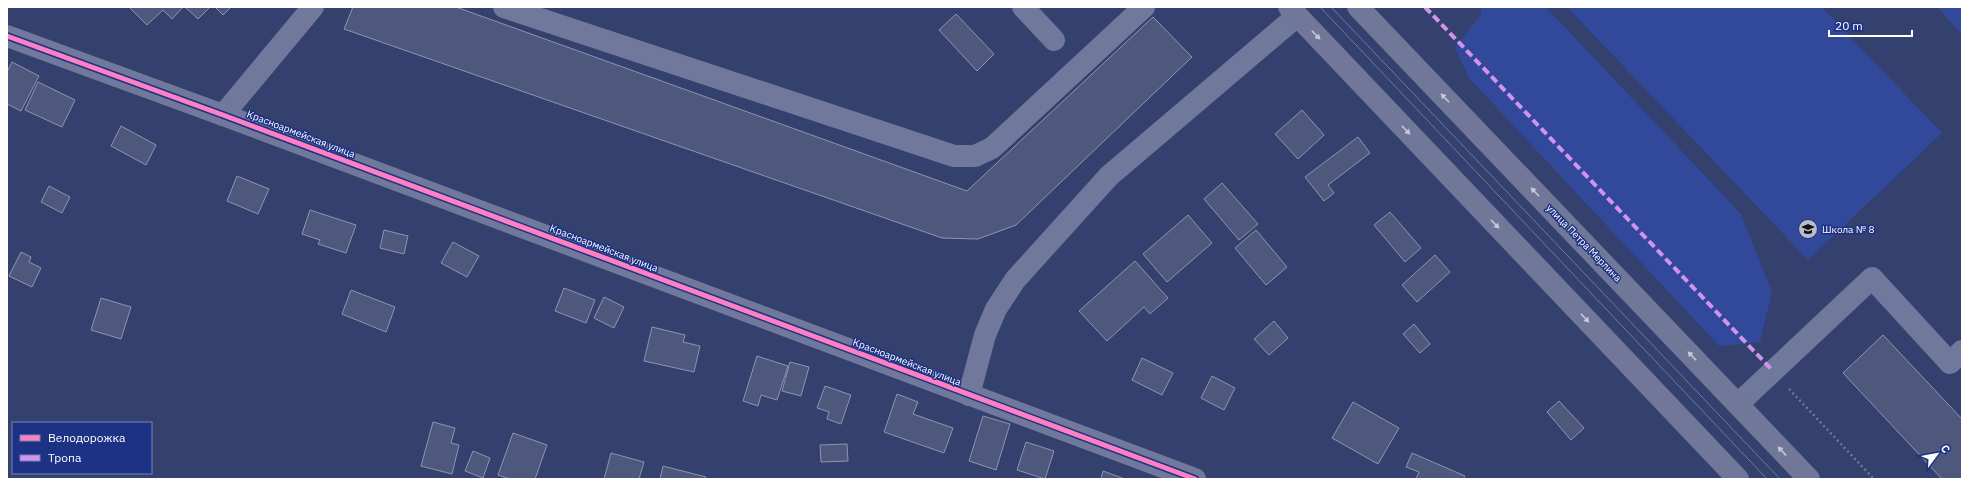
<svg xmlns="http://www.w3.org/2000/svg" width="1969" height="486" viewBox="0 0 1969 486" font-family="'IBM Plex Sans',sans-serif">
<rect width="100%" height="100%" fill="#34406d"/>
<!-- green -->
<g fill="#31489b">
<path d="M1480,7H1546L1741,214L1772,292L1760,342L1719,346L1469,78L1455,48L1482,13Z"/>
<path d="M1567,7H1822L1942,133L1808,260Z"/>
<path d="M1937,7H1962V35Z"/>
</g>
<!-- building -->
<g fill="#4e587c" stroke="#8e95b1">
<path d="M129,7H183L172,19L163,10L147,25Z"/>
<path d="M185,7H210L198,19Z"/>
<path d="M215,7H231L223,15Z"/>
<path d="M353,7H456L967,191L1153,17L1192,57L1016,225L978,239L942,238L344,29Z"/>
<path d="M956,14L994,54L977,71L939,30Z"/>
<path d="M12,62L39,76L21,111L7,104V72Z"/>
<path d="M38,82L75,100L62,127L25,110Z"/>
<path d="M1302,110L1324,135L1298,159L1275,134Z"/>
<path d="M121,126L156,145L146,165L111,146Z"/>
<path d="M1358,137L1370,153L1328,185L1334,193L1324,201L1305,177Z"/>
<path d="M237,176L269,189L258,214L227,201Z"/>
<path d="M1222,183L1258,224L1239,240L1204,199Z"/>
<path d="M49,186L70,197L62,213L41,202Z"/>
<path d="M310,210L356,225L346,253L318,244L320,240L302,234Z"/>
<path d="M1390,212L1421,248L1405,262L1374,225Z"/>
<path d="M1188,215L1212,243L1167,282L1143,254Z"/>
<path d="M384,230L408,236L404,254L380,248Z"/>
<path d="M1256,230L1287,267L1266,285L1235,248Z"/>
<path d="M453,242L479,256L467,277L441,263Z"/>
<path d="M21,252L31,257L29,262L41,268L32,287L9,276Z"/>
<path d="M1435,255L1450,272L1417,302L1402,285Z"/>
<path d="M1135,261L1168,298L1150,314L1144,307L1107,341L1079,311Z"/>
<path d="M564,288L595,300L586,323L555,311Z"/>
<path d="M351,290L395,307L386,332L342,314Z"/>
<path d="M604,297L624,307L614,328L594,318Z"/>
<path d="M101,298L131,307L121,339L91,330Z"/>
<path d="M1274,321L1288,338L1269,355L1254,339Z"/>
<path d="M1414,324L1430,344L1420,353L1403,334Z"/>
<path d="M652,327L685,335L683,342L700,346L694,372L644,361Z"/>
<path d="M1883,335L1962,419V479H1942L1843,373Z"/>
<path d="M757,356L788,366L777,400L761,395L758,406L743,401Z"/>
<path d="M1142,358L1173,373L1162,395L1132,380Z"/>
<path d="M790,362L809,367L801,396L782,391Z"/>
<path d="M1212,376L1235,388L1224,410L1201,398Z"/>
<path d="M825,386L851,395L841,424L827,419L829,412L817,408Z"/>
<path d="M897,394L918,402L913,414L953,428L944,453L884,432Z"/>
<path d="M1559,401L1584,428L1571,440L1547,412Z"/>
<path d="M1353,402L1399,428L1378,464L1332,438Z"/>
<path d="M983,416L1010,424L996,470L969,461Z"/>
<path d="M433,422L455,428L451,443L459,445L452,474L421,466Z"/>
<path d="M513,433L547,445L535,479H510L498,475Z"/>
<path d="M1026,442L1054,451L1045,479L1017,470Z"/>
<path d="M847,444L848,461L821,462L820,445Z"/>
<path d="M473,451L490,458L483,478L465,471Z"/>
<path d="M611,453L644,462L639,479H604Z"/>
<path d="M1412,453L1465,476L1463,479H1416L1419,472L1406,467Z"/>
<path d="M663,466L706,477L705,479H660Z"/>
<path d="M1103,471L1125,479H1101Z"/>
</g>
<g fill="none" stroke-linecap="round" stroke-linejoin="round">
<!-- path -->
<path stroke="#70799b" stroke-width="2.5" stroke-dasharray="2 3" stroke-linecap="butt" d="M1789,389L1874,479"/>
<!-- minor -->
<g stroke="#70799b" stroke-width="22">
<path d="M504,7L954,156H975L992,148L1144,7"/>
<path d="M1023,7L1054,40"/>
<path d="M7,36L223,115L1195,479"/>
<path d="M223,115L313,7"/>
<path d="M969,395L985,335L996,309L1015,280L1109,176L1297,16"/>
<path d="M1738,404L1872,278L1950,363L1962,351"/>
</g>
<!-- major -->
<g stroke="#707798" stroke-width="22">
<path d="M1289,7L1738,479"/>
<path d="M1358,7L1809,479"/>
</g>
<!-- tram -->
<g stroke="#707a9b" stroke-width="1">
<path d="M1320,7L1767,479"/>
<path d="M1331,7L1780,479"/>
</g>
<!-- quiet -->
<path stroke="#d193ec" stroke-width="4" stroke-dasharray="8 4" stroke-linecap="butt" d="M1425,7L1773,371"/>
<defs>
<path id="cycleway" d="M7,36L223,115L1195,479"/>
</defs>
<!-- cycleway casing -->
<use href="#cycleway" stroke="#1d3284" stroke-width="8"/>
<!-- cycleway -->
<use href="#cycleway" stroke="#ff80c0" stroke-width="5"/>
</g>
<!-- one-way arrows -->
<defs><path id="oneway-solid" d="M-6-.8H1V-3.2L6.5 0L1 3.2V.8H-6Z"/></defs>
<g fill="#c6c9d6">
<use href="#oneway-solid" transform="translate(1316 35) rotate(46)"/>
<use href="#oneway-solid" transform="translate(1445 98) rotate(-134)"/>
<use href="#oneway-solid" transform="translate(1406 130) rotate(46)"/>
<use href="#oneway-solid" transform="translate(1535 192) rotate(-134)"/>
<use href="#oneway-solid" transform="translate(1495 224) rotate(46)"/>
<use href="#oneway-solid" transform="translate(1585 318) rotate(46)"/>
<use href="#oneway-solid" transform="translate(1692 356) rotate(-134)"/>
<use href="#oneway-solid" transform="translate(1782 451) rotate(-133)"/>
</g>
<!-- icons -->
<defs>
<symbol id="school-disc" viewBox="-11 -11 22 22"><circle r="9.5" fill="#b8bccc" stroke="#1d3284"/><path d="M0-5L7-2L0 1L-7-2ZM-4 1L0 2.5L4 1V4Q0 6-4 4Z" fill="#111"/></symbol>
</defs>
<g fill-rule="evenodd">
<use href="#school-disc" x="1797" y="218" width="22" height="22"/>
</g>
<g text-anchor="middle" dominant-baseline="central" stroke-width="3" stroke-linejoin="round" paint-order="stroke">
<!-- street labels -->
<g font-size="10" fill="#fff" stroke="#1d3284">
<text transform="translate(301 134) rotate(21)">Красноармейская улица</text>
<text transform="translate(1584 243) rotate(46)">улица Петра Мерлина</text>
<text transform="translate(604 248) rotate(21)">Красноармейская улица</text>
<text transform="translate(907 362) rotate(21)">Красноармейская улица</text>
</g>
<!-- poi labels -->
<g font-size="10" fill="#fff" stroke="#1d3284" text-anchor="start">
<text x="1822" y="229">Школа № 8</text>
</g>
</g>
<!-- border -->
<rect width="1969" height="486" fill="none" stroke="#ffffff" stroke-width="16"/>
<!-- legend -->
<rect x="12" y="422" width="140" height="52" fill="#1d3284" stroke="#7784b5"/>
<rect x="20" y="435" width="20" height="6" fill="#ff80c0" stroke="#7784b5"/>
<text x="48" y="442" font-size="12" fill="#ffffff">Велодорожка</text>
<rect x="20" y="455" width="20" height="6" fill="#d193ec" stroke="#7784b5"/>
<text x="48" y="462" font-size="12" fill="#ffffff">Тропа</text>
<!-- north arrow -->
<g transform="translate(1937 454) rotate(58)" stroke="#1d3284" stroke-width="3" paint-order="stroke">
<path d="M0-3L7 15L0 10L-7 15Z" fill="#ffffff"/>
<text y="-6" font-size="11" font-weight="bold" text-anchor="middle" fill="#ffffff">С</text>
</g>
<!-- scale -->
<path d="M1829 30v6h83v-6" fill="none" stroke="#ffffff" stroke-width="2"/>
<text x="1835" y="30" font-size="12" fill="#ffffff" stroke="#1d3284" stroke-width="3" paint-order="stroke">20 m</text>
</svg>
